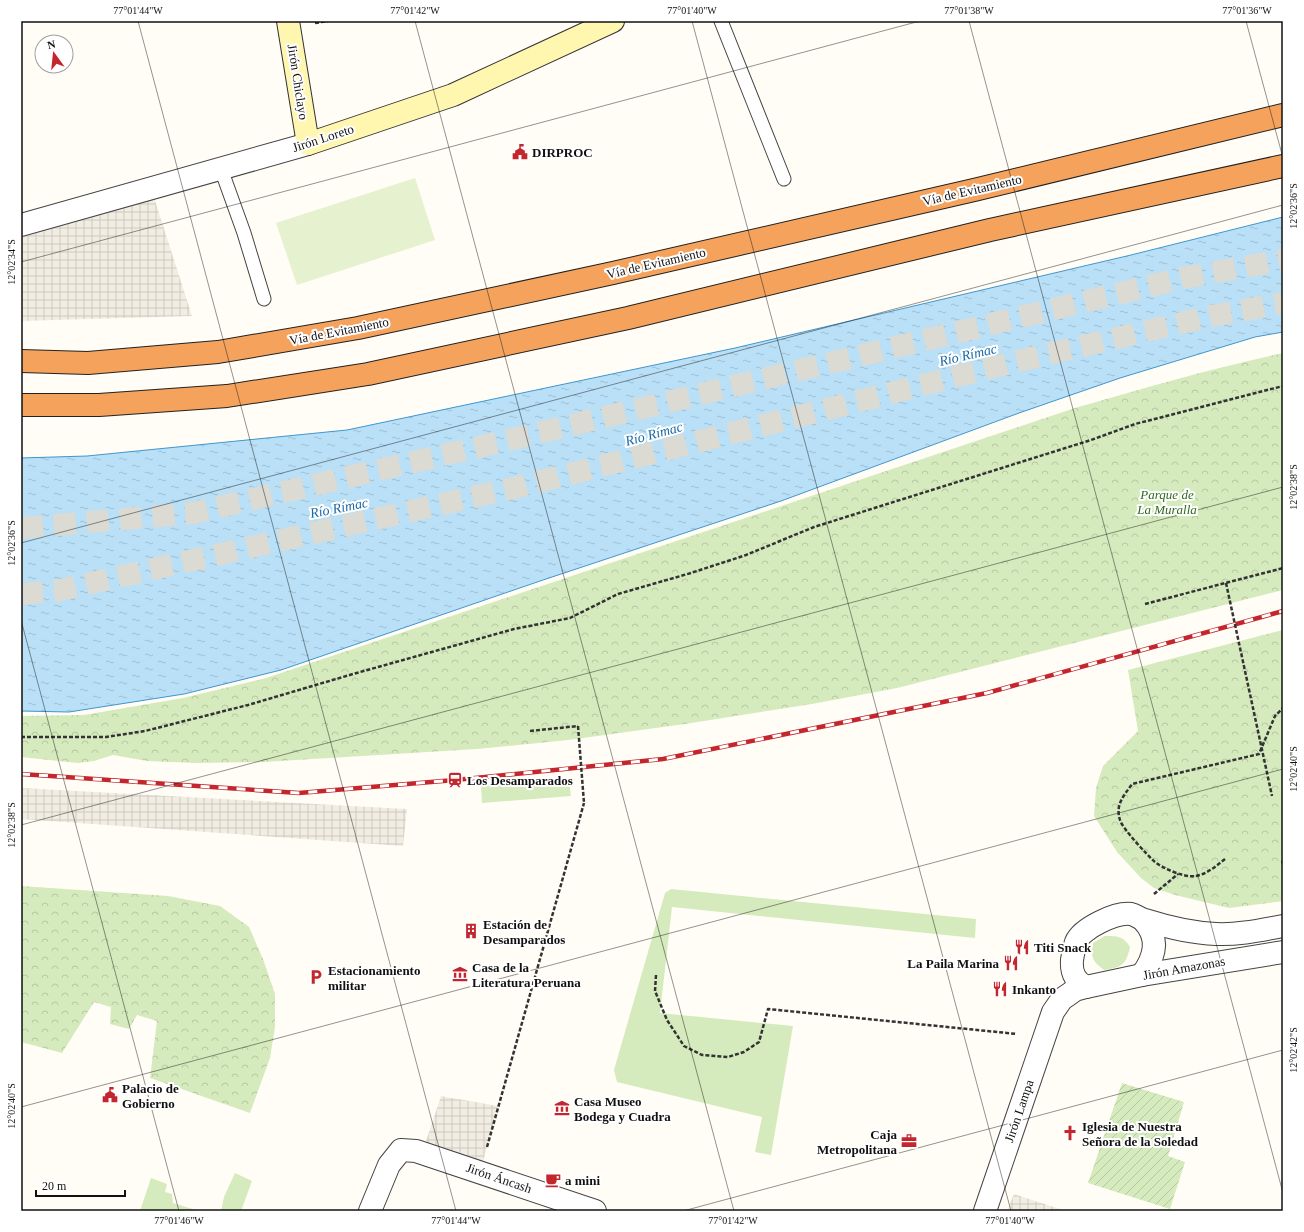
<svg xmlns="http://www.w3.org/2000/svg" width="1304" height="1232" viewBox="0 0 1304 1232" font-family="Georgia,serif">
<defs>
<pattern id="park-crowns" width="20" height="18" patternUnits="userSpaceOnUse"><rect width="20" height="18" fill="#d5ebbd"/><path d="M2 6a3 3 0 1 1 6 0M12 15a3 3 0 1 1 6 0" fill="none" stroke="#b6c8a1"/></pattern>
<pattern id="garden-furrows" width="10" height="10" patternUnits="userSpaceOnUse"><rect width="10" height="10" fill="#d5ebbd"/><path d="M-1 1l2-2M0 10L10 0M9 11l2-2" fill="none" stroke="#b6c8a1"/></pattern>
<pattern id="plaza-grid" width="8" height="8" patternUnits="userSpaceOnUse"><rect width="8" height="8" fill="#f1ede2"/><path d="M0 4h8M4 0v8" fill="none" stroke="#cecac1"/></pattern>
<pattern id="water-ripples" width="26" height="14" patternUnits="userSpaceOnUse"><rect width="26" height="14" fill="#b9e0f7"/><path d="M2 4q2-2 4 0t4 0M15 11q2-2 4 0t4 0" fill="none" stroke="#9ebfd3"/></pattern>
</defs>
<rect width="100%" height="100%" fill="#fffdf5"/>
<!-- grass -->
<g fill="#d5ebbd">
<path d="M569,779L571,796L482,803L481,786Z"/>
<path d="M671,889L976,919L975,938L672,907L660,1013L793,1026L771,1155L755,1152L762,1117L617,1082L614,1070L665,893Z"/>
<path d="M1105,936C1118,936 1123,936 1130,947C1126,965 1122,967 1104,970C1093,962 1090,957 1093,943Z"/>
<path d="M235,1173L252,1181L241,1211H221L224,1197Z"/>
<path d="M151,1178L167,1184L165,1192L172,1194L173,1203L199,1211H140Z"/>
</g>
<!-- park -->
<g fill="url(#park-crowns)">
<path d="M1283,353V590L897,688L812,704L685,724L568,740L477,749L263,762L196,763L147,761L113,755L94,761L78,763L21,757V716L84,715L183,698L266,678L1075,408C1144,388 1213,368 1283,353Z"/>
<path d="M1283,630V901L1229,908L1175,895L1154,888L1141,878L1117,852L1094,816L1096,788L1103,766L1138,731L1128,670Z"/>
<path d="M21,886L168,896L220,906L249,927L263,959L275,994V1027L270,1058L250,1113L150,1078L157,1021L137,1015L129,1029L110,1024L111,1007L94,1002L62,1053L21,1042Z"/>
</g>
<!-- garden -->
<path fill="url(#garden-furrows)" d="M1122,1083L1184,1102L1168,1156L1185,1162L1170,1209L1088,1183Z"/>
<!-- pitch -->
<path fill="#e6f2cf" d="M415,178L435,240L297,285L276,223Z"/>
<!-- plaza -->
<g fill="url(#plaza-grid)">
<path d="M151,188L192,316L21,321V225Z"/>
<path d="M21,788L407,809L403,846L21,819Z"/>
<path d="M441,1096L498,1106L480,1172L422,1153Z"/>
<path d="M1014,1194L1066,1211H1007Z"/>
</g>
<!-- water -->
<path fill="url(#water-ripples)" stroke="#3f96cf" d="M1283,217V332L1255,337L1120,378L1019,413L781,501L543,580L281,670L184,694L69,712L21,711V458L87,456L347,430L735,348L1131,255Z"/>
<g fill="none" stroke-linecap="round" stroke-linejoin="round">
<!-- highway-tunnel -->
<g stroke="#dbdad3" stroke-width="22" stroke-dasharray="22 11" stroke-linecap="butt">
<path d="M21,528L193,513L534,434L1183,278L1283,260"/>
<path d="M21,594L56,591L522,486L1010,363L1211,316L1283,303"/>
</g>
<defs>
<g id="lane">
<path d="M721,21L784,179"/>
<path d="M221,169L244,233L264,299"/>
</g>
<g id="street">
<path d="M21,225L308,144"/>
<path d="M1142,975C1155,957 1160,938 1143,920"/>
<path d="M1086,987C1075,981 1071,973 1072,960C1073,954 1074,948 1076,942C1082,928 1116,912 1131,914C1136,915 1140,919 1145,920C1167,927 1193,933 1216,934C1239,935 1261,930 1283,926"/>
<path d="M370,1211L389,1165L401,1150L416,1151L595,1211"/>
<path d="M985,1211L1053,1012L1062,999L1068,995L1075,990L1086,987L1142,975L1283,952"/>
</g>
<path id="secondary" d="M288,21L308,144L453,95L613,21"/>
<g id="highway">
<path d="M21,361L88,363L218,352L358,328L613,273L974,190L1283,115"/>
<path d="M21,405H99L227,396L368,374L628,318L990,230L1283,166"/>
</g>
</defs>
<!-- lane casing -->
<use href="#lane" stroke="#444" stroke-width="15"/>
<!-- street casing -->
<use href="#street" stroke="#444" stroke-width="24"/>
<!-- secondary casing -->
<use href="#secondary" stroke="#333" stroke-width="24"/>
<!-- highway casing -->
<use href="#highway" stroke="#222" stroke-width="24"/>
<!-- path -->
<g stroke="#333" stroke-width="2.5" stroke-dasharray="4 2" stroke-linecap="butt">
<path d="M315,23L328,21"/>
<path d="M1145,604L1283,568"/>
<path d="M530,731L578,726"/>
<path d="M21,737H106L145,731L248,705L353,674L514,629L570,618L618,594L691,573L746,555L814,527L1091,440L1135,424L1283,386"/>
<path d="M1225,859C1216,866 1207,874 1196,876C1185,878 1164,869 1155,862C1148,856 1122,828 1120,820C1115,804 1124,796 1132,784L1259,754L1275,716L1283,708"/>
<path d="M1281,862H1283"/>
<path d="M1154,894L1178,874"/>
<path d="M656,975L655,991L667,1020L684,1046L702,1055L728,1057L744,1052L759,1042L768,1009L1017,1034"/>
<path d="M487,1147L584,803"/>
</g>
<!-- lane -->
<use href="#lane" stroke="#fff" stroke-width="13"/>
<!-- street -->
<use href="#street" stroke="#fff" stroke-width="22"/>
<!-- secondary -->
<use href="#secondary" stroke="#fff6b0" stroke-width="22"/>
<!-- highway -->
<use href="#highway" stroke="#f5a25d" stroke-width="22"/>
<defs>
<path id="rail" d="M21,774L299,793L455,780L663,759L987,693L1283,611"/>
</defs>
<!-- rail casing -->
<use href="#rail" stroke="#c4262e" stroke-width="4.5"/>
<!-- rail -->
<use href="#rail" stroke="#fff" stroke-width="3" stroke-dasharray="9" stroke-linecap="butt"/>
<!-- path-bridge -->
<g stroke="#333" stroke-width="2.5" stroke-dasharray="4 2" stroke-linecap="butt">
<path d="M1226,583L1272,796"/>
<path d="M578,726L584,803"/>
</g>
</g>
<!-- ticks -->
<path fill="none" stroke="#111" stroke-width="1" stroke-opacity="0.45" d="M138,21L456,1211M415,21L734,1211M692,21L1011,1211M969,21L1283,1193M1246,21L1283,158M21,262L920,21M21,543L1283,205M21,620L179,1211M21,825L1283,487M21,1107L1283,769M683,1211L1283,1050"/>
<!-- icons -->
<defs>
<symbol id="civic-bare" viewBox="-9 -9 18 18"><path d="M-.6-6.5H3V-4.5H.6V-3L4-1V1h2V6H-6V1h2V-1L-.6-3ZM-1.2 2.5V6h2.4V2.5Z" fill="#c4262e" stroke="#fff" stroke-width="2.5" paint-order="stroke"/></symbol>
<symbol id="station-bare" viewBox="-9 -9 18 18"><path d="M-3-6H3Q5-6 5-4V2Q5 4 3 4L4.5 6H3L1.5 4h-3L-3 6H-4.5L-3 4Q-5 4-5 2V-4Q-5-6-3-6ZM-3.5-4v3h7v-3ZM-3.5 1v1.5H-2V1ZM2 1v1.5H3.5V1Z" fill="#c4262e" stroke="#fff" stroke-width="2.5" paint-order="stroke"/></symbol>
<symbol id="building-bare" viewBox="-9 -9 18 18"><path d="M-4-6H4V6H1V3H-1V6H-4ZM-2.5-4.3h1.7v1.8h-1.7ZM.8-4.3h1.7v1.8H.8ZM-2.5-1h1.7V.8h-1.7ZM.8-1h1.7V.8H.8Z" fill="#c4262e" stroke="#fff" stroke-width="2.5" paint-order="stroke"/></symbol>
<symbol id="restaurant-bare" viewBox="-9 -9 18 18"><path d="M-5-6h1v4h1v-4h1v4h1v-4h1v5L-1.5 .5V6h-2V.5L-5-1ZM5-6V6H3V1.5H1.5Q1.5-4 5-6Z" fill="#c4262e" stroke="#fff" stroke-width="2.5" paint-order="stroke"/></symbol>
<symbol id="museum-bare" viewBox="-9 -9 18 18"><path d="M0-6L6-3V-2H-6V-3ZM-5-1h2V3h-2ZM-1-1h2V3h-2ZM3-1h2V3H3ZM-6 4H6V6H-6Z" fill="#c4262e" stroke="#fff" stroke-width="2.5" paint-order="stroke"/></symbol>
<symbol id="parking-bare" viewBox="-9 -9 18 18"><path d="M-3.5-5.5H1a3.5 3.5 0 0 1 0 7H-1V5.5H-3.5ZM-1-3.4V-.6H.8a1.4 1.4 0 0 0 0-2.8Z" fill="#c4262e" stroke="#fff" stroke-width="2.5" paint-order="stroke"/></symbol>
<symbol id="church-bare" viewBox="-9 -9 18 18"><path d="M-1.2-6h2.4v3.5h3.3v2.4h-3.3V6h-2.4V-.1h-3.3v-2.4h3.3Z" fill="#c4262e" stroke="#fff" stroke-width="2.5" paint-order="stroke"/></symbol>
<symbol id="office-bare" viewBox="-9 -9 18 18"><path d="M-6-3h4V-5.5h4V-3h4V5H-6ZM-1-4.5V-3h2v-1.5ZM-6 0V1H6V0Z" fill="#c4262e" stroke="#fff" stroke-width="2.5" paint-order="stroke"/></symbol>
<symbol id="cafe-bare" viewBox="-9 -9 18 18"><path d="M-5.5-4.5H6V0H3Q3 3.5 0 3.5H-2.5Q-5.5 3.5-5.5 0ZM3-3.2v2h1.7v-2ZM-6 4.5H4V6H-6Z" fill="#c4262e" stroke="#fff" stroke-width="2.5" paint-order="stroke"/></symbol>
</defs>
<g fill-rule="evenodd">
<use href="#civic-bare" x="509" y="141" width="22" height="22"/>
<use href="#station-bare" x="444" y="769" width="22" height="22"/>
<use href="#building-bare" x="460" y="920" width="22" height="22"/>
<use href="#restaurant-bare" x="1011" y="936" width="22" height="22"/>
<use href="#restaurant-bare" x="1000" y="952" width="22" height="22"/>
<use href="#museum-bare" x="449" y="963" width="22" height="22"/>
<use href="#parking-bare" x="305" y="966" width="22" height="22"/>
<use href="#restaurant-bare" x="989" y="978" width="22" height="22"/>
<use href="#civic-bare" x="99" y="1084" width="22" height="22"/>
<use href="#museum-bare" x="551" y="1097" width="22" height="22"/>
<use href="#church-bare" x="1059" y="1122" width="22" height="22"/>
<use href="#office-bare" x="898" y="1130" width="22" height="22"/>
<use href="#cafe-bare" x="542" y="1169" width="22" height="22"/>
</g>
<g text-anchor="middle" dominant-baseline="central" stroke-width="4" stroke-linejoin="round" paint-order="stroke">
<!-- street labels -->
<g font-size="13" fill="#111" stroke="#fff">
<text transform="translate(298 82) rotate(81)">Jirón Chiclayo</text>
<text transform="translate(323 138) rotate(-18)">Jirón Loreto</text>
<text transform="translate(972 190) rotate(-13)">Vía de Evitamiento</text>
<text transform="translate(656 263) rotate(-13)">Vía de Evitamiento</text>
<text transform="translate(339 331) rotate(-11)">Vía de Evitamiento</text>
<text transform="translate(1184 968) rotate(-10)">Jirón Amazonas</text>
<text transform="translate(1019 1111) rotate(-71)">Jirón Lampa</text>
<text transform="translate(499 1178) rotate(19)">Jirón Áncash</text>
</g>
<!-- poi labels -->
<g font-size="13" font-weight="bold" fill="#111" stroke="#fff" text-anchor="start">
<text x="532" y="152">DIRPROC</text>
<text x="467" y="780">Los Desamparados</text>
<text x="483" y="924">Estación de<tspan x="483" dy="15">Desamparados</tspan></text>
<text x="1034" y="947">Titi Snack</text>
<text x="999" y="963" text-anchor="end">La Paila Marina</text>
<text x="472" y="967">Casa de la<tspan x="472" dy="15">Literatura Peruana</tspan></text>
<text x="328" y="970">Estacionamiento<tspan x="328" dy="15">militar</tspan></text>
<text x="1012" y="989">Inkanto</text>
<text x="122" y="1088">Palacio de<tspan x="122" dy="15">Gobierno</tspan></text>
<text x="574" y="1101">Casa Museo<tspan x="574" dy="15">Bodega y Cuadra</tspan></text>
<text x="1082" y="1126">Iglesia de Nuestra<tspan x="1082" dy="15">Señora de la Soledad</tspan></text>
<text x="897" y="1134" text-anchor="end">Caja<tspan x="897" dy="15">Metropolitana</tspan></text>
<text x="565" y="1180">a mini</text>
</g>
<!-- park labels -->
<g font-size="13" font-style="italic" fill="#2f6b1f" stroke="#fff">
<text x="1167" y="494">Parque de<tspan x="1167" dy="15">La Muralla</tspan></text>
</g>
<!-- water labels -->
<g font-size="14" font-style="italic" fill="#1768a6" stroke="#fff">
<text transform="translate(968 355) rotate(-13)">Río Rímac</text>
<text transform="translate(654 434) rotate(-15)">Río Rímac</text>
<text transform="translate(339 508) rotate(-11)">Río Rímac</text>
</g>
</g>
<!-- border -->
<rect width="1304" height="1232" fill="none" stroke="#ffffff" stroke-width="44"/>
<!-- north arrow -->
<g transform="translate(54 54) rotate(345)"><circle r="19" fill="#ffffff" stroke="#a0a0a0"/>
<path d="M0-3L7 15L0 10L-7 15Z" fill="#c4262e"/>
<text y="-6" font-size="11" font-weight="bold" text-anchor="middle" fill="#111111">N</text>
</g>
<!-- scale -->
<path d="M36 1190v6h89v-6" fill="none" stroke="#111111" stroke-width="2"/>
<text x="42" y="1190" font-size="12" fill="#111111" stroke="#ffffff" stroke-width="3" paint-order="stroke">20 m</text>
<rect x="22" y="22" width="1260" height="1188" fill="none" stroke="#111" stroke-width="1.5"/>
<g font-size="10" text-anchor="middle" fill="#111">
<text x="138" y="14">77°01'44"W</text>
<text x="415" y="14">77°01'42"W</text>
<text x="692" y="14">77°01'40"W</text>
<text x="969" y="14">77°01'38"W</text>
<text x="1247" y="14">77°01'36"W</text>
<text transform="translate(1293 206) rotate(-90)" y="4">12°02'36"S</text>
<text transform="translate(11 262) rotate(-90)" y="4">12°02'34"S</text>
<text transform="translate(1293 487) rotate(-90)" y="4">12°02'38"S</text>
<text transform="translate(11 543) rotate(-90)" y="4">12°02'36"S</text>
<text transform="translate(1293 769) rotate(-90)" y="4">12°02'40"S</text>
<text transform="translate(11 825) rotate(-90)" y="4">12°02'38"S</text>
<text transform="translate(1293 1050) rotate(-90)" y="4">12°02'42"S</text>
<text transform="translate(11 1106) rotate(-90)" y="4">12°02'40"S</text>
<text x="179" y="1224">77°01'46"W</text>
<text x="456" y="1224">77°01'44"W</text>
<text x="733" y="1224">77°01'42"W</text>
<text x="1010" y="1224">77°01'40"W</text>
</g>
</svg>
